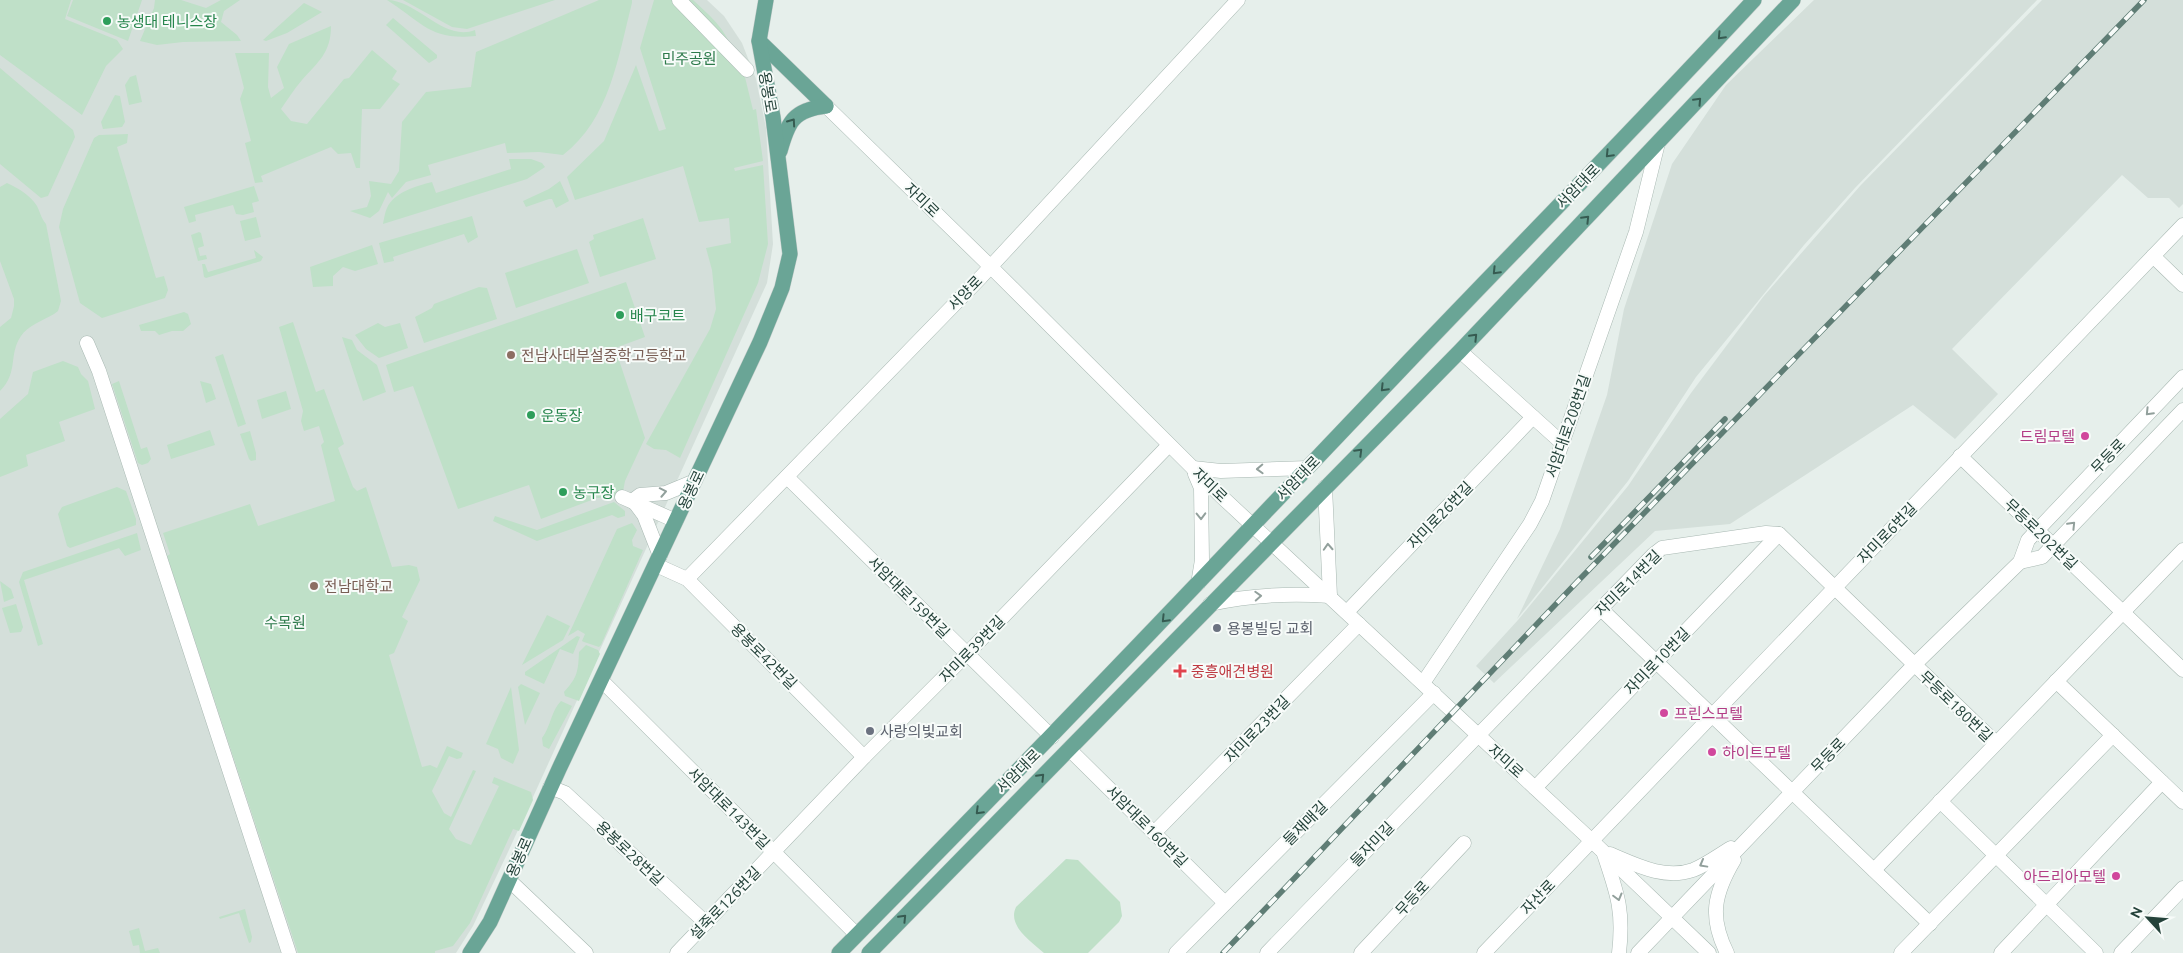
<svg xmlns="http://www.w3.org/2000/svg" width="2183" height="953" viewBox="0 0 2183 953" font-family="Ubuntu,'Noto Sans KR',sans-serif">
<rect width="100%" height="100%" fill="#e6efeb"/>
<!-- built -->
<g fill="#d4dfda">
<path d="M0,0H707L724,16L742,43L756,79L766,128L773,244L767,283L508,852L473,926L456,953H0Z"/>
<path d="M1814,0H2037L1855,188L1804,245L1696,377L1628,481L1517,619L1560,529L1607,395L1624,309L1672,164L1726,85Z"/>
<path d="M2042,0H2183V204L2179,208L2169,198H2148L2122,175L1952,349L1998,394L1955,439L1913,405L1730,524L1655,531L1494,683L1476,666L1518,620L1628,486L1691,393L1763,297L1860,186Z"/>
</g>
<!-- green -->
<g fill="#bfe0c8">
<path d="M0,0H71L65,19L117,40L123,49L106,66L82,115L0,55Z"/>
<path d="M73,0H142L128,41L67,16Z"/>
<path d="M155,0H181L206,8L221,0H240L224,11L221,22L237,35L241,41L183,42L157,45L140,41L154,8Z"/>
<path d="M387,0C417,0 444,42 475,30L476,36C430,41 422,22 387,0Z"/>
<path d="M403,0H555L467,29L452,27Z"/>
<path d="M599,0H632V3C618,57 610,119 563,155L539,152L507,153L505,143L428,165L431,175L406,182L392,198L388,192L379,211L370,218L350,211L367,207L371,196L369,181L391,184L399,171L402,122L426,92L471,87L476,52Z"/>
<path d="M654,0H674L743,69L753,110L756,109L763,161L734,168L735,171L763,165L768,244L758,283L680,458L666,450L654,449L646,444L710,329L716,309L712,270L706,248L731,243L729,218L699,222L683,166L575,200L567,177L604,141L636,65L659,131L666,129L640,48Z"/>
<path d="M684,0H693C711,17 722,25 732,48Z"/>
<path d="M304,3L322,12L287,33L266,41L263,40Z"/>
<path d="M393,18L437,55V58L429,63L386,25Z"/>
<path d="M331,26C331,53 318,62 302,80C294,89 288,99 281,109L291,121L307,124L344,79L349,78L372,50L397,71L392,79L400,84L380,109H362L360,168H356L351,153L338,154L331,147L261,176L263,182L255,183L245,143L251,141L240,99L244,88L235,53H269L268,87L271,98L284,88L277,67L289,44Z"/>
<path d="M0,68L73,130L75,137L48,196L41,198L0,164Z"/>
<path d="M136,75L142,102L129,105L125,85L130,77Z"/>
<path d="M115,95L120,96L125,122L122,127L103,129L101,122Z"/>
<path d="M128,134L127,143L117,147L156,278L164,276L168,290L165,298L102,318L80,303L59,227L63,209L94,138L99,135Z"/>
<path d="M509,159H531L542,163L545,167L527,179L383,224C384,219 385,212 387,208C394,192 417,186 432,182L436,193L511,169Z"/>
<path d="M560,181L569,201L556,208L552,199H549L526,207L523,201L549,189Z"/>
<path d="M7,183C18,188 30,195 37,206C40,212 41,218 46,224L61,301L58,311L54,314C44,320 27,326 21,336C8,355 19,372 0,391V327L11,318L14,306V299L0,261V187Z"/>
<path d="M254,186L259,201L252,203L254,212L243,215L236,214L233,205L195,215L196,221L189,223L184,207Z"/>
<path d="M472,216L478,237L468,243L464,234L393,257L394,261L384,263L379,243Z"/>
<path d="M256,217L261,237L245,241L240,221Z"/>
<path d="M643,218L656,259L600,277L589,242L594,239L593,235Z"/>
<path d="M199,232L201,233L204,246L198,248L200,256L206,255L207,259L198,261L191,235Z"/>
<path d="M372,245L378,264L355,271L343,267L333,276V286L313,287L310,267Z"/>
<path d="M577,249L589,283L516,308L505,273Z"/>
<path d="M254,250L263,257L261,261L206,278L204,277L202,264H205L208,272L256,258Z"/>
<path d="M626,282L645,337L615,348L645,438L625,481L622,497L597,498L541,519L529,485L458,509L413,386L394,392L386,365Z"/>
<path d="M479,287L487,288L497,319L424,343L415,317L432,308L434,304Z"/>
<path d="M184,312L188,314L191,324L183,331H172L159,335L155,331H141L139,325Z"/>
<path d="M293,322L316,392L324,389L344,444L338,448L353,487L357,491L366,487L392,567L409,565L417,567L420,580L402,617L408,621L394,653L389,655L422,767L430,765L437,768L447,746L463,753L461,758L457,759L449,756L432,791L444,813L451,817L473,770L476,771L449,829L456,839L471,845L499,786L492,783L494,777L531,792L533,800L519,831L513,829L470,923L453,946L435,951V953H298L167,556L170,554L163,533L250,504L258,526L335,501L321,445L324,442L319,426L304,431L301,421L303,411L279,327Z"/>
<path d="M378,323L385,327L400,323L408,348L379,358L366,349L355,335Z"/>
<path d="M342,337L352,340L357,350L377,365L386,392L363,401Z"/>
<path d="M223,354L246,424L238,427L215,357Z"/>
<path d="M63,361L78,367L81,374L88,381L95,409L59,422L65,441L26,455L28,466L0,477V419L28,394L33,372Z"/>
<path d="M119,381L141,449L147,447L151,459L148,463L142,465L138,463L112,384Z"/>
<path d="M200,381L211,384L216,399L206,403Z"/>
<path d="M286,391L291,409L262,419L257,400Z"/>
<path d="M210,430L215,445L171,459L167,445Z"/>
<path d="M250,431L256,453V460L251,461L249,459L240,434Z"/>
<path d="M117,487L126,491L136,519V525L70,548L67,546L58,514L62,507Z"/>
<path d="M614,502L625,511V516L618,518L612,515L537,541L493,521L495,516L537,530Z"/>
<path d="M632,523L637,530L632,540L633,546L643,550L601,645L599,647L584,642L582,641L585,634L578,630L568,636L617,529Z"/>
<path d="M137,533L141,550L125,556L119,548L24,580L43,644L38,646L19,582L23,572Z"/>
<path d="M0,581L11,589L14,598L4,602Z"/>
<path d="M16,604L23,627L21,632L10,633L2,608Z"/>
<path d="M547,615L570,626L563,640L522,665Z"/>
<path d="M577,636L580,637L573,654L560,649L544,684L525,675V672Z"/>
<path d="M586,645L598,650L600,654L579,701L565,696L564,692C578,677 578,671 579,652Z"/>
<path d="M521,684L540,693L525,725L518,687Z"/>
<path d="M511,687L519,750L513,764L501,758L498,749L486,744Z"/>
<path d="M561,701L572,706L549,749L543,746L542,738C551,726 551,711 561,701Z"/>
<path d="M1066,859L1078,860L1120,902L1122,916L1119,922L1088,953H1044C1031,941 1007,926 1016,907Z"/>
<path d="M245,909L252,937L251,942L249,943L239,913L220,919L219,917Z"/>
<path d="M139,928L145,951L158,948L160,953H140L139,945L133,946L129,931Z"/>
</g>
<g fill="none" stroke-linecap="round" stroke-linejoin="round">
<defs>
<g id="minor">
<path d="M679,0L747,70"/>
<path d="M826,106L990,266L1221,496L1592,841L1709,953"/>
<path d="M2153,256L2183,285"/>
<path d="M87,343L99,371L289,953"/>
<path d="M1460,351L1562,443"/>
<path d="M1960,456L2183,670"/>
<path d="M1193,468L1221,471L1308,468"/>
<path d="M1195,474L1201,488L1202,560L1198,584"/>
<path d="M787,477L1052,737"/>
<path d="M1325,487L1330,596"/>
<path d="M622,497L676,521"/>
<path d="M632,501L640,495L666,493L695,481"/>
<path d="M635,503L644,515L660,556"/>
<path d="M2020,562L2042,557L2183,410"/>
<path d="M656,565L687,579L864,757"/>
<path d="M687,579L981,277L1238,0"/>
<path d="M1210,604C1250,595 1289,593 1330,596"/>
<path d="M1601,609L1930,924"/>
<path d="M1347,612L1533,417"/>
<path d="M601,680L857,935"/>
<path d="M2056,681L2183,802"/>
<path d="M1423,683L1530,524L1542,501L1636,232L1658,143"/>
<path d="M1069,749L1225,903"/>
<path d="M550,787L565,793L706,923"/>
<path d="M1535,788L1779,534"/>
<path d="M1940,801L2096,953"/>
<path d="M1154,833L1359,624"/>
<path d="M1604,854C1617,893 1624,910 1619,953"/>
<path d="M1610,854C1636,865 1665,880 1693,870C1706,865 1719,855 1731,848"/>
<path d="M1874,870L2183,550"/>
<path d="M509,880L586,953"/>
<path d="M677,953L864,757L967,654L1169,445"/>
<path d="M1176,953L1434,693"/>
<path d="M1267,953L1653,555L1662,548L1766,533L1779,534L1996,743"/>
<path d="M1361,953L1464,843"/>
<path d="M1484,953L2183,225"/>
<path d="M1638,953L1914,665L2020,562L2028,540L2183,377"/>
<path d="M1727,953C1709,917 1714,894 1734,860"/>
<path d="M1901,953L2113,735"/>
<path d="M2001,953L2162,782"/>
<path d="M2121,953L2183,888"/>
</g>
<g id="major">
<path d="M759,41L826,106"/>
<path d="M780,151C788,122 793,110 826,106"/>
<path d="M470,953L490,922L559,769L760,342L782,288L790,254L773,117L759,41L766,0"/>
<path d="M839,953C1032,758 1221,559 1410,360C1525,240 1641,122 1754,0"/>
<path d="M869,953L1460,351L1793,0"/>
</g>
</defs>
<!-- minor casing -->
<use href="#minor" stroke="#a8b8b2" stroke-width="15"/>
<!-- major casing -->
<use href="#major" stroke="#c2cac8" stroke-width="16"/>
<!-- minor -->
<use href="#minor" stroke="#fff" stroke-width="14"/>
<!-- major -->
<use href="#major" stroke="#6aa596" stroke-width="15"/>
<defs>
<g id="rail">
<path d="M1591,557L1725,419"/>
<path d="M1223,953L1577,582L2144,0"/>
</g>
</defs>
<!-- rail casing -->
<use href="#rail" stroke="#5f7d75" stroke-width="5.5"/>
<!-- rail -->
<use href="#rail" stroke="#f7fbf9" stroke-width="4" stroke-dasharray="11" stroke-linecap="butt"/>
</g>
<!-- one-way arrows -->
<defs><path id="oneway-chevron" d="M-2-3.5L2.5 0L-2 3.5" fill="none" stroke-width="1.6" stroke-linecap="round" stroke-linejoin="round" transform="scale(1.25)"/></defs>
<g stroke="#365b51">
<use href="#oneway-chevron" transform="translate(1721 36) rotate(133)"/>
<use href="#oneway-chevron" transform="translate(1698 101) rotate(-47)"/>
<use href="#oneway-chevron" transform="translate(792 122) rotate(-55)"/>
<use href="#oneway-chevron" transform="translate(1609 154) rotate(134)"/>
<use href="#oneway-chevron" transform="translate(1586 219) rotate(-46)"/>
<use href="#oneway-chevron" transform="translate(1496 271) rotate(134)"/>
<use href="#oneway-chevron" transform="translate(1474 337) rotate(-46)"/>
<use href="#oneway-chevron" transform="translate(1384 388) rotate(134)"/>
<use href="#oneway-chevron" transform="translate(1359 452) rotate(-45)"/>
<use href="#oneway-chevron" transform="translate(1165 619) rotate(134)"/>
<use href="#oneway-chevron" transform="translate(1041 777) rotate(-46)"/>
<use href="#oneway-chevron" transform="translate(979 811) rotate(135)"/>
<use href="#oneway-chevron" transform="translate(903 918) rotate(-46)"/>
</g>
<g stroke="#92a09c">
<use href="#oneway-chevron" transform="translate(2149 412) rotate(134)"/>
<use href="#oneway-chevron" transform="translate(1260 469) rotate(178)"/>
<use href="#oneway-chevron" transform="translate(663 492) rotate(-11)"/>
<use href="#oneway-chevron" transform="translate(1201 516) rotate(89)"/>
<use href="#oneway-chevron" transform="translate(2072 525) rotate(-46)"/>
<use href="#oneway-chevron" transform="translate(1328 547) rotate(-93)"/>
<use href="#oneway-chevron" transform="translate(1258 596) rotate(-3)"/>
<use href="#oneway-chevron" transform="translate(1703 864) rotate(151)"/>
<use href="#oneway-chevron" transform="translate(1618 897) rotate(75)"/>
</g>
<!-- markers -->
<g fill="#2e9e5b" stroke="#f7fbf9" stroke-width="2">
<circle cx="107" cy="21" r="5"/>
<circle cx="620" cy="315" r="5"/>
<circle cx="531" cy="415" r="5"/>
<circle cx="563" cy="492" r="5"/>
</g>
<g fill="#8d6e63" stroke="#f7fbf9" stroke-width="2">
<circle cx="511" cy="355" r="5"/>
<circle cx="314" cy="586" r="5"/>
</g>
<g fill="#d1479c" stroke="#f7fbf9" stroke-width="2">
<circle cx="2085" cy="436" r="5"/>
<circle cx="1664" cy="713" r="5"/>
<circle cx="1712" cy="752" r="5"/>
<circle cx="2116" cy="876" r="5"/>
</g>
<g fill="#6b7280" stroke="#f7fbf9" stroke-width="2">
<circle cx="1217" cy="628" r="5"/>
<circle cx="870" cy="731" r="5"/>
</g>
<path fill="#e0444e" stroke="#f7fbf9" stroke-width="2" d="M1177.5 663.5h5v5h5v5h-5v5h-5v-5h-5v-5h5z"/>
<g text-anchor="middle" dominant-baseline="central" stroke-width="4" stroke-linejoin="round" paint-order="stroke">
<!-- leisure labels -->
<g font-size="15" fill="#27864d" stroke="#f7fbf9" text-anchor="start">
<text x="117" y="21">농생대 테니스장</text>
<text x="630" y="315">배구코트</text>
<text x="541" y="415">운동장</text>
<text x="573" y="492">농구장</text>
</g>
<!-- park labels -->
<g font-size="15" fill="#2d7a4b" stroke="#f7fbf9">
<text x="689" y="58">민주공원</text>
<text x="285" y="622">수목원</text>
</g>
<!-- street labels -->
<g font-size="15" fill="#24423a" stroke="#f7fbf9">
<text transform="translate(768 92) rotate(80)">용봉로</text>
<text transform="translate(1578 186) rotate(-46)">서암대로</text>
<text transform="translate(922 200) rotate(44)">자미로</text>
<text transform="translate(965 293) rotate(-46)">서양로</text>
<text transform="translate(1568 426) rotate(-71)">서암대로208번길</text>
<text transform="translate(2108 456) rotate(-46)">무등로</text>
<text transform="translate(1298 478) rotate(-46)">서암대로</text>
<text transform="translate(1210 485) rotate(44)">자미로</text>
<text transform="translate(691 490) rotate(-65)">용봉로</text>
<text transform="translate(1440 515) rotate(-46)">자미로26번길</text>
<text transform="translate(1887 533) rotate(-46)">자미로6번길</text>
<text transform="translate(2041 534) rotate(44)">무등로202번길</text>
<text transform="translate(1628 583) rotate(-45)">자미로14번길</text>
<text transform="translate(909 597) rotate(45)">서암대로159번길</text>
<text transform="translate(972 649) rotate(-46)">자미로39번길</text>
<text transform="translate(764 656) rotate(45)">용봉로42번길</text>
<text transform="translate(1657 661) rotate(-46)">자미로10번길</text>
<text transform="translate(1956 706) rotate(44)">무등로180번길</text>
<text transform="translate(1257 729) rotate(-46)">자미로23번길</text>
<text transform="translate(1828 755) rotate(-46)">무등로</text>
<text transform="translate(1506 761) rotate(42)">자미로</text>
<text transform="translate(1018 771) rotate(-45)">서암대로</text>
<text transform="translate(729 808) rotate(45)">서암대로143번길</text>
<text transform="translate(1305 823) rotate(-45)">들재매길</text>
<text transform="translate(1147 826) rotate(45)">서암대로160번길</text>
<text transform="translate(1372 844) rotate(-46)">들자미길</text>
<text transform="translate(630 853) rotate(43)">용봉로28번길</text>
<text transform="translate(519 857) rotate(-66)">용봉로</text>
<text transform="translate(1538 897) rotate(-46)">자산로</text>
<text transform="translate(1412 898) rotate(-47)">무등로</text>
<text transform="translate(725 903) rotate(-46)">설죽로126번길</text>
</g>
<!-- education labels -->
<g font-size="15" fill="#785e54" stroke="#f7fbf9" text-anchor="start">
<text x="521" y="355">전남사대부설중학고등학교</text>
<text x="324" y="586">전남대학교</text>
</g>
<!-- hotel labels -->
<g font-size="15" fill="#b23c85" stroke="#f7fbf9" text-anchor="end">
<text x="2075" y="436">드림모텔</text>
<text x="1674" y="713" text-anchor="start">프린스모텔</text>
<text x="1722" y="752" text-anchor="start">하이트모텔</text>
<text x="2106" y="876">아드리아모텔</text>
</g>
<!-- worship labels -->
<g font-size="15" fill="#5b616d" stroke="#f7fbf9" text-anchor="start">
<text x="1227" y="628">용봉빌딩 교회</text>
<text x="880" y="731">사랑의빛교회</text>
</g>
<!-- health labels -->
<g font-size="15" fill="#be3a42" stroke="#f7fbf9" text-anchor="start">
<text x="1191" y="671">중흥애견병원</text>
</g>
</g>
<!-- north arrow -->
<g transform="translate(2148 918) rotate(296)" stroke="#f7fbf9" stroke-width="4" paint-order="stroke">
<path d="M0-4L9 19L0 12L-9 19Z" fill="#24423a"/>
<text y="-8" font-size="14" font-weight="bold" text-anchor="middle" fill="#24423a">N</text>
</g>
</svg>
